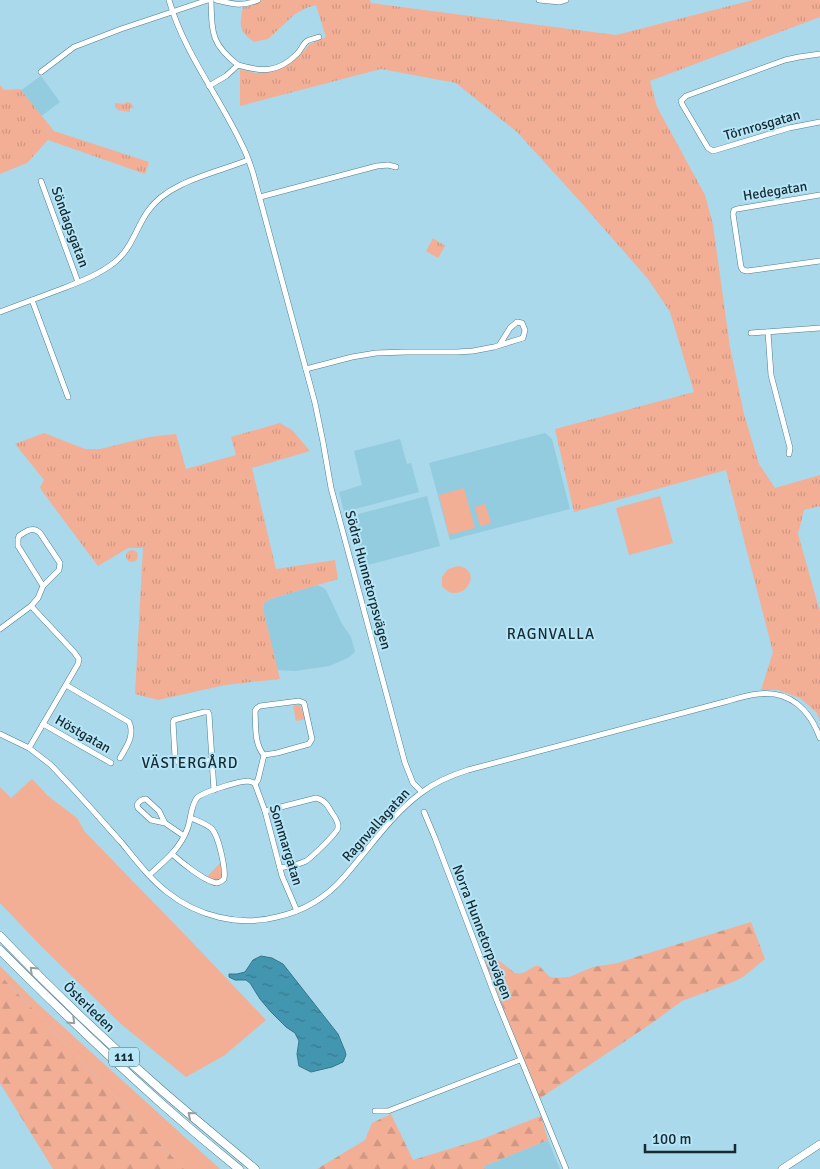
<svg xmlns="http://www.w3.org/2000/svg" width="820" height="1169" viewBox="0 0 820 1169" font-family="Signika,sans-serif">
<defs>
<pattern id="forest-firs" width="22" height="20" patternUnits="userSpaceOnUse" patternTransform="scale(1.25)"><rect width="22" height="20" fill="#f3af96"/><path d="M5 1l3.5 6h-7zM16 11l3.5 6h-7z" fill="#d09782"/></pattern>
<pattern id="park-tufts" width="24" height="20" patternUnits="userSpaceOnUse" patternTransform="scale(1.25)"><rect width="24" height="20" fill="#f3af96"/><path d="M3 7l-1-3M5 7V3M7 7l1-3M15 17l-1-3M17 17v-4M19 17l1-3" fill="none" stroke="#d09782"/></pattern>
<pattern id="water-ripples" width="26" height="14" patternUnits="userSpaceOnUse" patternTransform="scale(1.25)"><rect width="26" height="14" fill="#4396af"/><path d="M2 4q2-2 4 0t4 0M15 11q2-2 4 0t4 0" fill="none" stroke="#377b8f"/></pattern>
</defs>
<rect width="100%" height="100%" fill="#a9d9ea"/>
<!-- built -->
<g fill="#93ccde">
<path d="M41,76L60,102L40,117L20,91Z"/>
<path d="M545,433L552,439L570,509L450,540L429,463Z"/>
<path d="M400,439L407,464L411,463L419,492L344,512L339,492L362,485L354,451Z"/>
<path d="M427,496L440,546L364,566L351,516Z"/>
<path d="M317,585L322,587L326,590L342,624L351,637L355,652L348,658L329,666L295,671L277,670L263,609L264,603L270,599Z"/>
<path d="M548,1140L560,1169H485L484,1166Z"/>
</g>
<!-- green -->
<g fill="#f3af96">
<path d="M464,488L475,528L449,535L439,495Z"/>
<path d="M660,496L673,543L629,555L616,508Z"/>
<path d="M485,504L491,523L480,526L475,507Z"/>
<path d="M459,566C486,572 460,608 442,586V577L448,569Z"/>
<path d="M32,779L48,796L77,818L85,832L191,941L266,1020L225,1055L186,1077L121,1024L40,945L0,903V787L11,798Z"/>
<path d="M0,966L38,1004L220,1169H184L0,975Z"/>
</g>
<!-- forest -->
<g fill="url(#forest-firs)">
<path d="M751,922L765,959L743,977L733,982L682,1001L652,1023L539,1099L485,961V959L493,956L515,973C523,975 528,970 535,966H539L550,977L555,978L569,977L593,967L618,963L639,956Z"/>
<path d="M0,975L184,1169H53L0,1083Z"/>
<path d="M391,1114L413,1160L482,1139L541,1116L548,1140L484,1166L485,1169H317L365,1140L372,1123Z"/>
</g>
<!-- park -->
<g fill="url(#park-tufts)">
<path d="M262,0H370L371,3L616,35L753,0H820V17L650,81L657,107L705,195L713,225L730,347L744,414L759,464L775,488L820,475V506L804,510L798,534L820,612V721L817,713L800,698L778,690H761L773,652L726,470L574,512L555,429L694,392L670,312L648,279L577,198L517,132L456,83L381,69L240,106V69L255,73L272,72L286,65L299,56L310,44L326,37L316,5L306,8L295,14L268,39L254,42C237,29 240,25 243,7L251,6Z"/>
<path d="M0,85L4,90L20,89L54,131L149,162L145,174L48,140L27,163L0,174Z"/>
<path d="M127,102L131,103L134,108H130V112L117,110V108H115V103L124,104Z"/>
<path d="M433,238L445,246L438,258L426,251Z"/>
<path d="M280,423L292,430L310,451L252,468L276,569L335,560L338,579L270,599L264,603L263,609L280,679L225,685L158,700L135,694L143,548H128L98,566L42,491L40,487L44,480L15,444L44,433L85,449H100L149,437L176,434L186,469L236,455L231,437Z"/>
<circle cx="132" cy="556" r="6"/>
<path d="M300,705L305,719L296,721L293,706Z"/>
<path d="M220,863L223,873L221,878L216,880L207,877Z"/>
</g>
<!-- water -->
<path fill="url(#water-ripples)" stroke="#367689" d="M261,956L272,958L283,964L338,1034L345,1051L346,1055L343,1062L332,1067L311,1072L299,1066L297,1054L299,1041L295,1033L286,1027L271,1012L260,999L250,983L246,980H235L229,977V974H237L245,972L253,960Z"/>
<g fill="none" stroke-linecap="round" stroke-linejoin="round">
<defs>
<g id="street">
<path d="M169,0C184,53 219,96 242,145C247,154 250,164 253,173L315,403L323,442L331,488L405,763L413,783L422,792"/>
<path d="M211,0C212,33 211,44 238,65"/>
<path d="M216,0C232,4 243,7 258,0"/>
<path d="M539,0L560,2L566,0"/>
<path d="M820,54L799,57L785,60L686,96L681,101L682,104L708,148L713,151L789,128L820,122"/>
<path d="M41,72L74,47L121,29L208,0"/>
<path d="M209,86L226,76L238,65C262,72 278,73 297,54C301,50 303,44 307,41C310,39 315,39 319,37"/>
<path d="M41,181L78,282"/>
<path d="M820,195L737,209L734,210L733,214L741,267L743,270L747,271L820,261"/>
<path d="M260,197L377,166L388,165L396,167"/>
<path d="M32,300L68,397"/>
<path d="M0,312C21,304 43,296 64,288C82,281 100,274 115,262C132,248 136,228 148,211C169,181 216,173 248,160"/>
<path d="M768,332L771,375L790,448L789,454"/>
<path d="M751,333L820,328"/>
<path d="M306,369L352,357L376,353L406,352H457L473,351L494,347L523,338L525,330L522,323L517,322L510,328L500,344"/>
<path d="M31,606L38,598L43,586L59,570L60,563L40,533C33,526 26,531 19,536L18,539V546L43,586"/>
<path d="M0,629L31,606L74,652L79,659L78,664L29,748"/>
<path d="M66,685L129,722C135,735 127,746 120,758"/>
<path d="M43,724L111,763"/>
<path d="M0,734L29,748L51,765L65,780C84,800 102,821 121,842C135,859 149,878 167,892C197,916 239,927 277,917C304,911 326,898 344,877C369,849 390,816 421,793C434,783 452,775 468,770L728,701C738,698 748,695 758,694C790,690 810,710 820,738"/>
<path d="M212,760L209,714L208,712H204L174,720L173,722L175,757L178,762L212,760L214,790"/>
<path d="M255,784L258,780L264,755L277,753L309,744L312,739L304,703L299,701L260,706L257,708L255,711C256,726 254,744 264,755"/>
<path d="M265,811L316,798C325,800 328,806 332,813C335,817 339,823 338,828C337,833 311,858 306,861C298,865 288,866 280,868"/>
<path d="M424,812L435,838L497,1001L566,1169"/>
<path d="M165,823L151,820L138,808L137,805C139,801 142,799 146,799L159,811L165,823L184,836"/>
<path d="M172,854C181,862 202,879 213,882C217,884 221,882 224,879C226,870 219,837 212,829C207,824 198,821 191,818"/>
<path d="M149,875C165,861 181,848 188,827C191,818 191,805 197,798C202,792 240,781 248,781C252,782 253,782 255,784L265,811L282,876L297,911"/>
<path d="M375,1111H388L520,1060"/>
</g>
<path id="secondary" d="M782,1169L820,1144"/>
<g id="primary">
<path d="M0,936C51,989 104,1040 159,1088C191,1116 223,1142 255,1169"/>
<path d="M0,950C53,1003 107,1055 163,1105C188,1127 213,1148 239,1169"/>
</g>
</defs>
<!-- street casing -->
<use href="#street" stroke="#507d8c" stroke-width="6"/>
<!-- secondary casing -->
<use href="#secondary" stroke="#507d8c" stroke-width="8"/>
<!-- primary casing -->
<use href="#primary" stroke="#507d8c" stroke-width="9"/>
<!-- street -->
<use href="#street" stroke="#fff" stroke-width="5"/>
<!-- secondary -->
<use href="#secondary" stroke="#fff" stroke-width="7"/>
<!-- primary -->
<use href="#primary" stroke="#fff" stroke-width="8"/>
</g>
<!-- one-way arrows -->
<defs><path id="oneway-chevron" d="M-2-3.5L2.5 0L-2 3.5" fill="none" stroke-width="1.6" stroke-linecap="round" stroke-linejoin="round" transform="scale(1.25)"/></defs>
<g stroke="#979fa2">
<use href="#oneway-chevron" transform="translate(33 970) rotate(-136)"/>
<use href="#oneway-chevron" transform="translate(72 1021) rotate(44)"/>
<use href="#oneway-chevron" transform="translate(191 1115) rotate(-140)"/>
</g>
<g text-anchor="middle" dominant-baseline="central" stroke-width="4" stroke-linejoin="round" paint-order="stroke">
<!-- shield labels -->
<rect fill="#b6e6f7" stroke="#47626c" stroke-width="1" x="109" y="1047.5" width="30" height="19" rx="4"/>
<g font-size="12" font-weight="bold" fill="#172a31">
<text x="124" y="1057">111</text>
</g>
<!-- street labels -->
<g font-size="14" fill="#172a31" stroke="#b6e6f7">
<text transform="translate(762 125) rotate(-16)">Törnrosgatan</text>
<text transform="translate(775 191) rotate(-9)">Hedegatan</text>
<text transform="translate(70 227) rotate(70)">Söndagsgatan</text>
<text transform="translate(368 580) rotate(75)">Södra Hunnetorpsvägen</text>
<text transform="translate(83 734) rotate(30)">Höstgatan</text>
<text transform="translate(376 825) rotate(-48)">Ragnvallagatan</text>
<text transform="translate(286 845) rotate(73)">Sommargatan</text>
<text transform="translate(482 932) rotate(69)">Norra Hunnetorpsvägen</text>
<text transform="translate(89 1007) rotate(44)">Österleden</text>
</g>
<!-- neighbourhood labels -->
<g font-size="15" letter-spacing="1" fill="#172a31" stroke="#b6e6f7">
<text x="551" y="634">RAGNVALLA</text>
<text x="190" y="763">VÄSTERGÅRD</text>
</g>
</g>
<!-- scale -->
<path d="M645 1144v8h90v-8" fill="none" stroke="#172a31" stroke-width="2.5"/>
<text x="652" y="1144" font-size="15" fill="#172a31" stroke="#b6e6f7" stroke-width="4" paint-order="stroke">100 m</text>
</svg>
